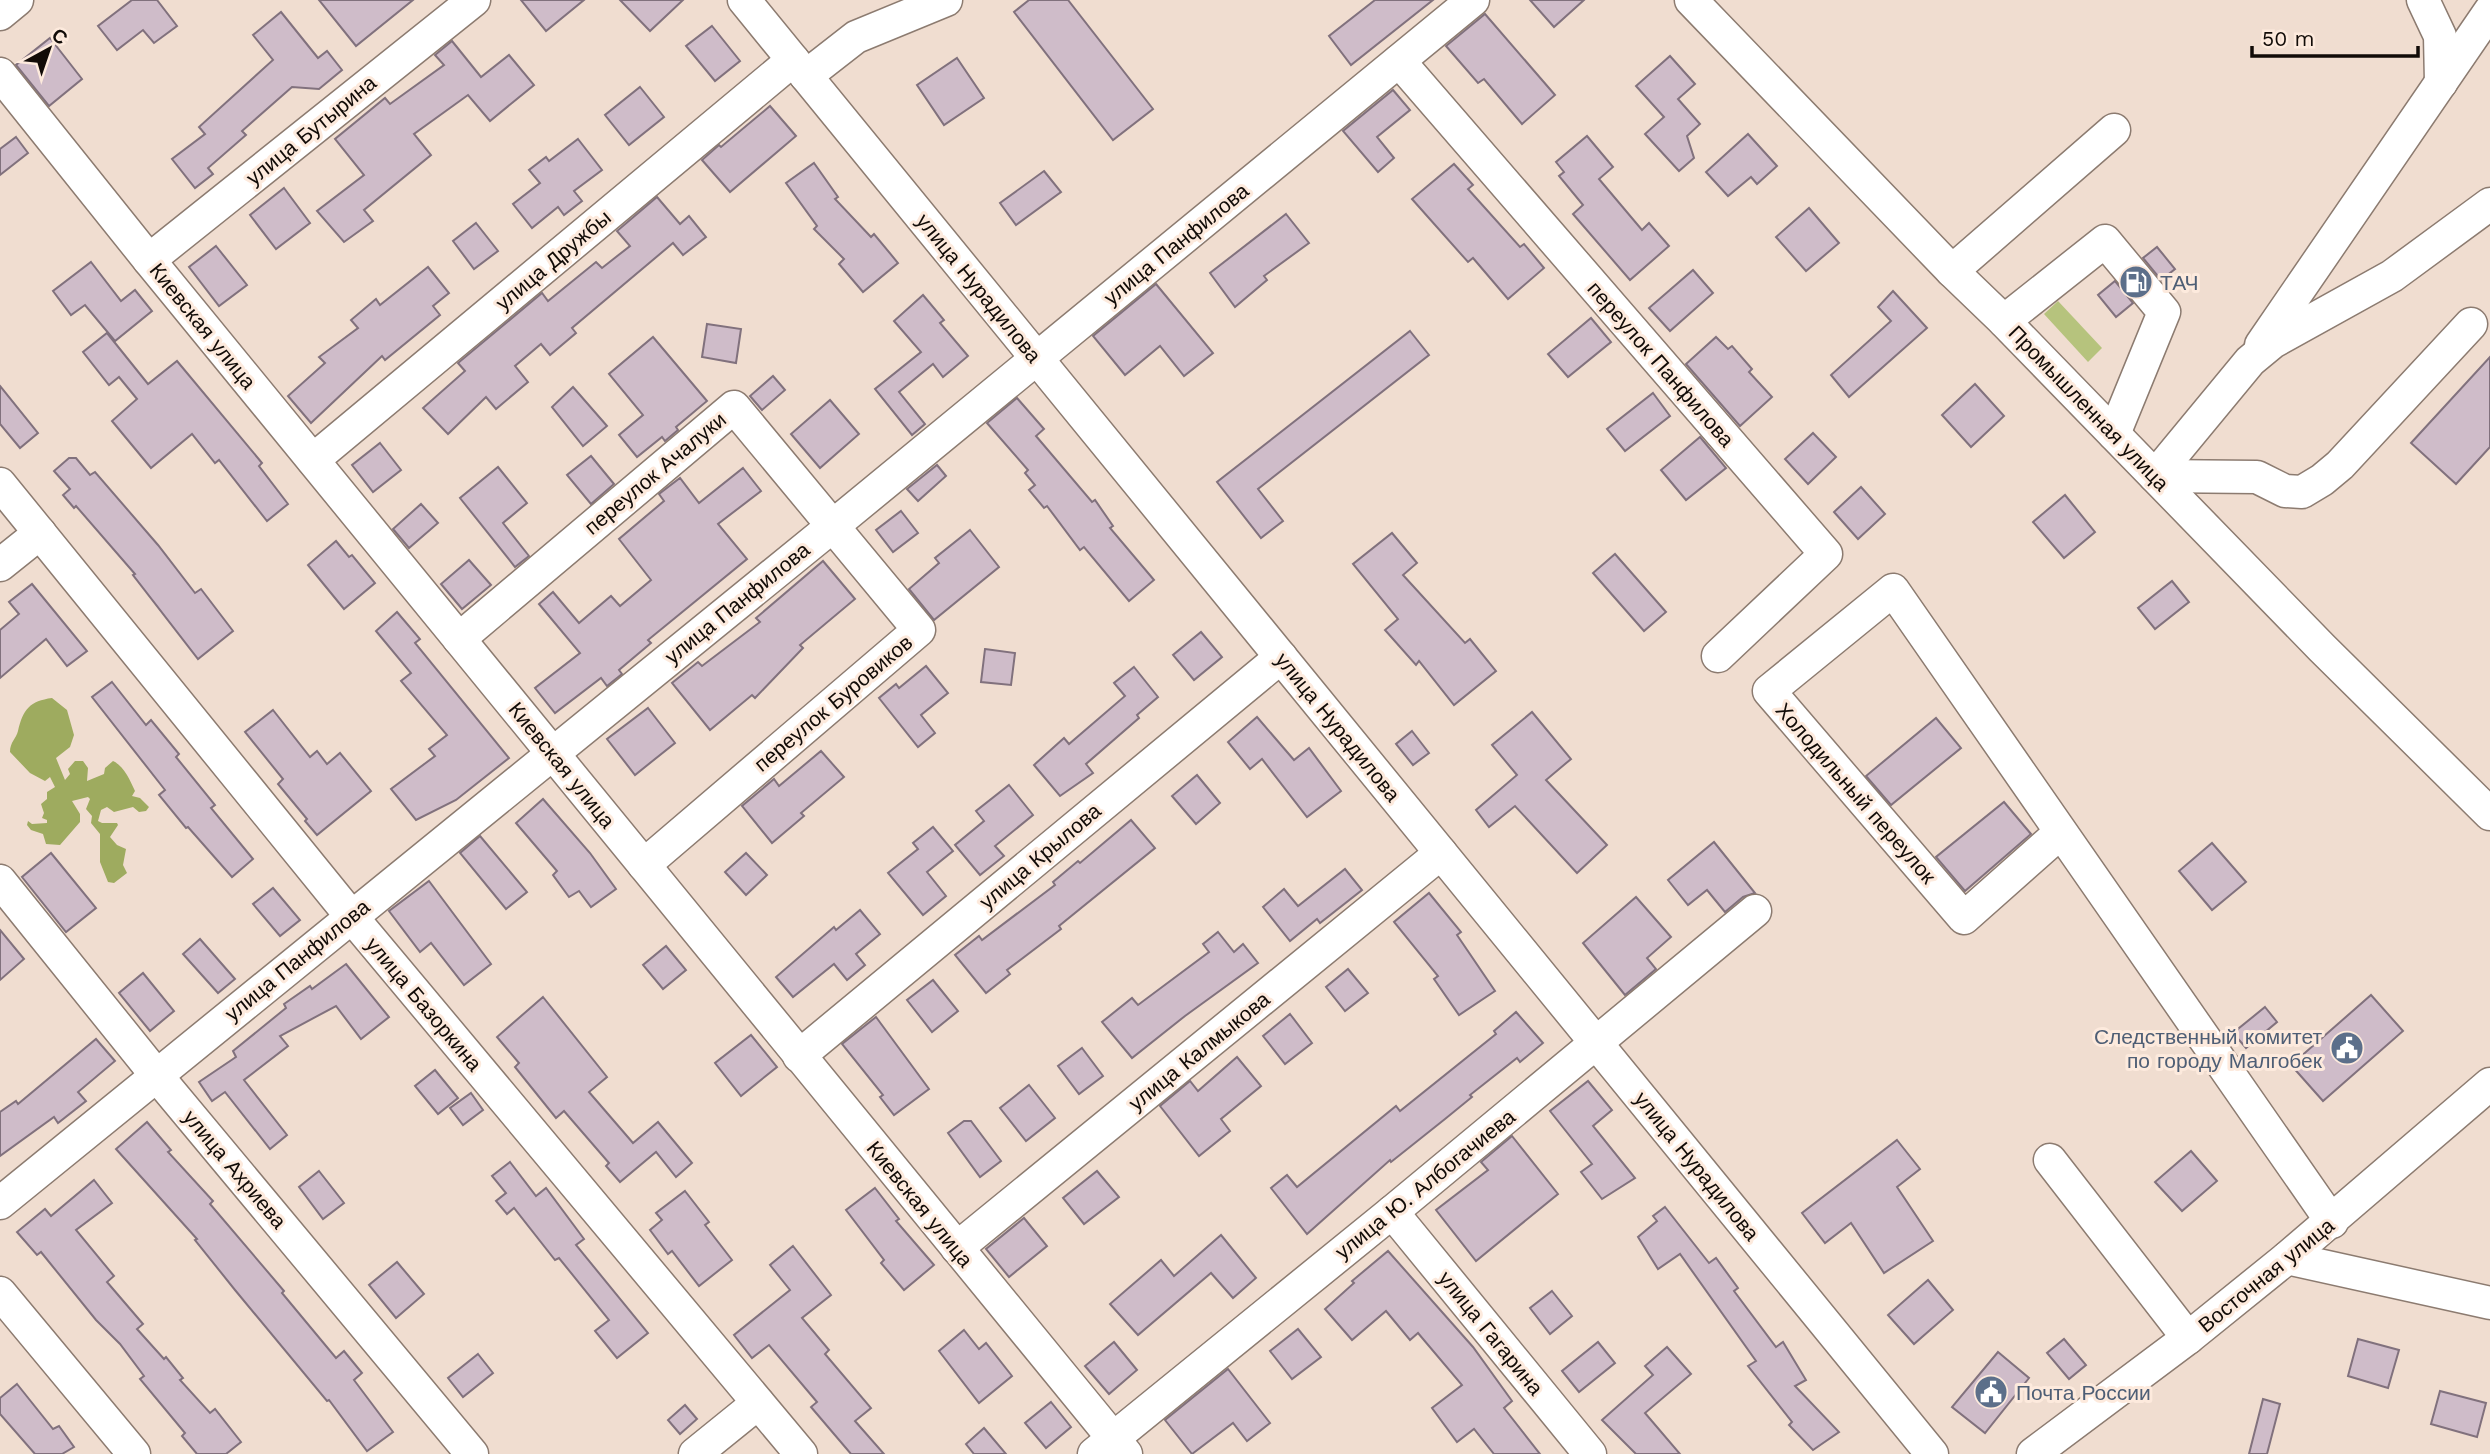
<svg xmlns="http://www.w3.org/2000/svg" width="2490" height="1454" viewBox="0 0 2490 1454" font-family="'Work Sans',sans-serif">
<rect width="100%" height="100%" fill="#f0ddd0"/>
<!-- green -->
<path fill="#b6c37d" d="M2058,301L2102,348L2088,362L2044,314Z"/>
<!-- forest -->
<path fill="#9eab5f" d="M52,698L67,710L74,735L70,747L56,758L65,780L70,774L68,769L75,761H83L88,768L87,781L104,774L105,768L113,761C124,766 130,780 135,791L132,796L140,798L149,807L146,811L139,812L133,807L114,812L107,807L101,810L98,821L102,823H117L118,825L110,837L117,845L126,849L123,865L127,873L114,883L108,882L100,862V834L91,823L92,816L86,809L90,799L88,797L72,801L80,814V822L60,845L46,844L43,834L31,830L27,825L28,821L32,824L47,823V820L42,818L44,813L41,804L47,799V792L55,787L50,777L45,781L30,773L10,752C10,742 16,739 18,731C23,709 30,701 52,698Z"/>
<!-- building -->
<g fill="#cfbcc9" stroke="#81717d" stroke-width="2">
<path d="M132,0H157L177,26L154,43L143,30L117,50L98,26Z"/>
<path d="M319,0H413L356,46Z"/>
<path d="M521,0H584L546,31Z"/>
<path d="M620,0H683L650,31Z"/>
<path d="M1029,0H1068L1153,109L1113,140L1014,12Z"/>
<path d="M1375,0H1433L1351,65L1329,36Z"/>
<path d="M1530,0H1584L1554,27Z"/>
<path d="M281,12L318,58L327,51L342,70L319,89L292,87L242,131L246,135L208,168L213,174L195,188L172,159L205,134L199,127L273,60L253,35Z"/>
<path d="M1485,14L1555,95L1522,124L1484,79L1478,83L1446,46Z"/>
<path d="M712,26L740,61L715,81L686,46Z"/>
<path d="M50,38L82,79L49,106L16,65Z"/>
<path d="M452,41L481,77L509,55L534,85L490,121L468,95L414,134L431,155L364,210L373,221L344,242L317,211L364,175L335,139L385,98L390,104L444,65L435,55Z"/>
<path d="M1670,56L1695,84L1678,99L1700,124L1687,136L1694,158L1679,171L1645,134L1664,117L1636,86Z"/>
<path d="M957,58L984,98L944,125L917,85Z"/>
<path d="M640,87L664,117L629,145L605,115Z"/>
<path d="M1393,90L1410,110L1377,137L1394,158L1378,172L1343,131Z"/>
<path d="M770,106L796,136L730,192L702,160L719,145L721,147Z"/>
<path d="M1748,134L1777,166L1757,184L1751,177L1728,196L1706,172Z"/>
<path d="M1587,136L1613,167L1599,179L1642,230L1649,223L1669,246L1630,280L1573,214L1583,205L1559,176L1564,172L1556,162Z"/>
<path d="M16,137L28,153L0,175V149Z"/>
<path d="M578,139L602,170L574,191L582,201L564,215L558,207L532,228L513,204L540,183L529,170L546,157L549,161Z"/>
<path d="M814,163L838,197L835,199L871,237L874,234L898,263L863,292L839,264L844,259L814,229L817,226L786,183Z"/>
<path d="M1454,164L1473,185L1468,189L1520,247L1524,244L1544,268L1508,299L1473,258L1468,262L1412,199Z"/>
<path d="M1044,171L1061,192L1016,225L1000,203Z"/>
<path d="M284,188L310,223L276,249L250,215Z"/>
<path d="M657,197L680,224L689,216L706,237L683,255L673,243L572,328L576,333L550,355L541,344L515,366L528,382L496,409L486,397L448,434L423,408L465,371L458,363L542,293L548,301L596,262L602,268L630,246L617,231Z"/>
<path d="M1809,208L1839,243L1806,271L1776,237Z"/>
<path d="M1286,214L1309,243L1264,276L1267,280L1235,307L1210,273Z"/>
<path d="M476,223L498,251L474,269L453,241Z"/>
<path d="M216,246L247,285L219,306L189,267Z"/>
<path d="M2157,247L2175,269L2161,280L2143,258Z"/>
<path d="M91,262L121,301L135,290L152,311L115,341L85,305L71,315L53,291Z"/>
<path d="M428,267L449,293L433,306L440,315L385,360L382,356L311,423L288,396L325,363L319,357L358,328L351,320L376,299L380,305Z"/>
<path d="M1693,270L1713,293L1670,331L1649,308Z"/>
<path d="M2115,281L2133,303L2116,317L2098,295Z"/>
<path d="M1156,284L1213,353L1184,376L1160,346L1125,375L1093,336Z"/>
<path d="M1893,291L1927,328L1849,397L1831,375L1891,321L1878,307Z"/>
<path d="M923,295L944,320L940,323L968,356L943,377L933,364L899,392L925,424L912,435L875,389L921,352L894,321Z"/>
<path d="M1591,318L1611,342L1568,377L1548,354Z"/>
<path d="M707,324L741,329L736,363L702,357Z"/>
<path d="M1410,331L1429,355L1258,489L1283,521L1261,538L1217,482Z"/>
<path d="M107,333L148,384L177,361L262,463L259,466L288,504L267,521L219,460L215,463L192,434L151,468L112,421L137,399L119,377L109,385L83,352Z"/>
<path d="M653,337L707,401L676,427L678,430L665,441L662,437L637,457L619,435L643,415L609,374Z"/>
<path d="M1716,337L1728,349L1732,346L1752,369L1749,372L1772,397L1740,426L1686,364Z"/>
<path d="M2490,357V447L2456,484L2411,443Z"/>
<path d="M773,376L785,390L762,410L750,396Z"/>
<path d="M1975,384L2004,416L1971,447L1942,415Z"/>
<path d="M0,386L38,433L20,448L0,424Z"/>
<path d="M573,387L607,426L583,446L552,407Z"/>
<path d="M1653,393L1670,416L1625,451L1607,429Z"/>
<path d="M1017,398L1044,429L1036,436L1092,502L1095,500L1113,526L1110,528L1154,580L1129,601L1084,547L1080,550L1047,506L1044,508L1029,490L1035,485L1025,473L1028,470L987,423Z"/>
<path d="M830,400L859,434L820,468L791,434Z"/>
<path d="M1813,433L1836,457L1808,484L1785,459Z"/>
<path d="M1700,437L1726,468L1686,500L1661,470Z"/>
<path d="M380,443L401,470L373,492L352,465Z"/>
<path d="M591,456L614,484L591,504L567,475Z"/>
<path d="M69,458H76L90,475L95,472L158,545L195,593L201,589L233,631L198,659L133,575L135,574L76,506L74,508L63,495L70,489L54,471Z"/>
<path d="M937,465L946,476L918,501L907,489Z"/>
<path d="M498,467L527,503L503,523L529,556L515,567L460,498Z"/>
<path d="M743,468L761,491L718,524L747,559L648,640L651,643L619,670L622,674L607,686L601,678L555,713L535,688L580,653L539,604L553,592L579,623L611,596L620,606L651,580L619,539L664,501L659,494L680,478L699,503Z"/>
<path d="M1861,487L1885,514L1858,539L1834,512Z"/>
<path d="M2065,495L2095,532L2064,558L2033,522Z"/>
<path d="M421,504L438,523L409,548L393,529Z"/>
<path d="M901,511L918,533L893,552L876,530Z"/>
<path d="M970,530L999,567L934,620L909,589L939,563L935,558Z"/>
<path d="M1392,533L1417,563L1403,575L1465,643L1470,639L1496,671L1454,705L1419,661L1416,665L1385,630L1398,619L1353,564Z"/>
<path d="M336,541L349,557L352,555L375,583L344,609L308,565Z"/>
<path d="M1615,554L1666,612L1644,631L1593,573Z"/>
<path d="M469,560L491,585L462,609L441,584Z"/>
<path d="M823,561L855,599L800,645L803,648L755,698L752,695L710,730L672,683L698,662L702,666L760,622L756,618Z"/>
<path d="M2172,581L2189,602L2155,629L2138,608Z"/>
<path d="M32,584L87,651L67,666L46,639L0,678V630L19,614L9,602Z"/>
<path d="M397,612L420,639L415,643L509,758L456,800L416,820L391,789L435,756L429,749L447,735L401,681L411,673L376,631Z"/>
<path d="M1201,632L1222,657L1194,680L1173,655Z"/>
<path d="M985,649L1015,653L1011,685L981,682Z"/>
<path d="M926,666L948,693L921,715L935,733L918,747L879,698L896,684L899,688Z"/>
<path d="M1134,667L1158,697L1137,715L1139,718L1086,764L1093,773L1060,796L1034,765L1064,738L1069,744L1125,696L1114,683Z"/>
<path d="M112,682L146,725L151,720L179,754L176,757L215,805L211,808L253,859L232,877L188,827L186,828L159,795L165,790L92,697Z"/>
<path d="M648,708L675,743L635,775L607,739Z"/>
<path d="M273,710L310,757L317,751L327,764L340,753L371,791L317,835L305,821L307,819L278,784L283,779L245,732Z"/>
<path d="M1532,712L1571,759L1546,780L1607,845L1577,873L1515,806L1489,827L1476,810L1517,775L1492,745Z"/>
<path d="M1257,717L1294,760L1309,748L1341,791L1307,817L1262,759L1250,769L1228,742Z"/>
<path d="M1936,718L1961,748L1891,805L1866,776Z"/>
<path d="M1412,731L1429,753L1413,765L1396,744Z"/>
<path d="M821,751L844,777L801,813L804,816L772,843L742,806L774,779L779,786Z"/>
<path d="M1197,775L1220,803L1196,824L1172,796Z"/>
<path d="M1009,785L1033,815L995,846L1004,856L980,875L955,845L984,821L976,811Z"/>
<path d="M543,799L590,853L616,889L591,907L579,891L569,897L553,875L557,871L516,823Z"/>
<path d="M2004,802L2031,834L1965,891L1936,857Z"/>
<path d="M1131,820L1155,848L1059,926L1061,929L1007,970L1010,974L986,993L955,955L979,936L982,940L1055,885L1053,882L1078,861L1080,863Z"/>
<path d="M933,827L953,851L927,872L946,896L923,915L888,873L918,849L913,843Z"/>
<path d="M480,836L527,892L506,909L460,853Z"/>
<path d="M1714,842L1755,893L1743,897L1725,912L1707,890L1688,905L1668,880Z"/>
<path d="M2212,843L2246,882L2212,910L2179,871Z"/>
<path d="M51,853L96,908L66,932L22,877Z"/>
<path d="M746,853L767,875L746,895L725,872Z"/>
<path d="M1345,869L1362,890L1320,923L1317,919L1290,941L1263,907L1284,889L1298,906Z"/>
<path d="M429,881L491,964L464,985L431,943L420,952L389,911Z"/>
<path d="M273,888L300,920L280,936L253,904Z"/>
<path d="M1429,893L1461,932L1457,935L1495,991L1459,1015L1434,979L1438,976L1394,922Z"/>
<path d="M1636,897L1671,937L1647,958L1656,969L1625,995L1583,943Z"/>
<path d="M860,910L880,934L856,954L865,965L847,980L834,964L793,997L776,977L834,927L836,930Z"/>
<path d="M0,930L24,959L0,980Z"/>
<path d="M1218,932L1234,952L1243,944L1258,963L1185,1016L1132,1058L1102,1022L1132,998L1138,1005L1209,952L1203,944Z"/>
<path d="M200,939L235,979L218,993L183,954Z"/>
<path d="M666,946L686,970L663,989L643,965Z"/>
<path d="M346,964L389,1017L361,1039L336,1006L280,1036L288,1046L244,1080L287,1135L270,1149L225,1092L212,1101L199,1082L236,1057L233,1051L286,1008L284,1004L310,986L312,989Z"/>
<path d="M1348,969L1368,993L1345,1011L1326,987Z"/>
<path d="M143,973L174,1011L150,1031L119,993Z"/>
<path d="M933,980L958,1011L932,1032L907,1000Z"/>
<path d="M2371,995L2403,1031L2323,1101L2291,1065Z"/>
<path d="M543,997L607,1077L589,1092L633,1143L658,1122L692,1163L676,1177L656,1152L620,1182L606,1166L609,1163L564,1111L556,1118L515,1067L519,1063L497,1037Z"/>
<path d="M2265,1007L2277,1022L2246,1048L2233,1033Z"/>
<path d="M1516,1012L1543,1043L1520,1062L1517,1058L1470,1095L1472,1097L1445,1119L1391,1162L1390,1160L1307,1234L1271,1188L1287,1175L1297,1187L1396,1106L1400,1111L1496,1034L1494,1031Z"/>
<path d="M1290,1014L1312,1043L1285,1064L1263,1036Z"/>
<path d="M876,1017L929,1089L894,1115L880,1097L883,1095L842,1044Z"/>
<path d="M751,1035L777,1067L741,1096L715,1063Z"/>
<path d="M96,1039L115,1061L78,1092L86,1101L58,1123L54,1117L0,1156V1112L16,1101L18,1104Z"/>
<path d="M1082,1048L1103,1076L1079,1094L1058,1066Z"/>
<path d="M1237,1057L1261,1086L1221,1119L1230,1131L1199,1156L1160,1106L1190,1081L1198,1091Z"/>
<path d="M435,1070L458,1098L438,1114L415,1086Z"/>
<path d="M1588,1081L1612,1110L1593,1126L1635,1178L1602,1199L1581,1172L1592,1164L1550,1111Z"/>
<path d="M1029,1085L1055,1118L1026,1141L1000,1108Z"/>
<path d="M471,1093L483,1110L463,1125L450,1108Z"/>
<path d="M964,1121H971L1001,1161L980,1177L948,1133Z"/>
<path d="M147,1122L171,1150L168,1152L213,1201L210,1204L284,1291L282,1293L336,1358L344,1351L362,1373L354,1380L393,1432L367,1451L329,1400L327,1401L235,1290L195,1240L197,1239L116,1149Z"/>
<path d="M1512,1136L1558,1194L1476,1261L1436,1210L1488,1170L1481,1162Z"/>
<path d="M1897,1140L1920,1169L1897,1187L1933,1241L1884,1273L1851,1223L1825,1243L1802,1213Z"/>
<path d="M2191,1151L2217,1181L2182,1211L2155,1182Z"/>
<path d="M510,1162L536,1196L546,1188L584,1239L576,1245L648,1333L617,1358L595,1331L609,1320L559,1258L555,1260L514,1208L507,1214L496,1201L506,1193L492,1176Z"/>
<path d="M319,1171L344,1203L323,1219L299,1187Z"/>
<path d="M1097,1171L1119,1197L1084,1224L1063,1198Z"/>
<path d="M94,1180L112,1203L76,1230L114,1276L107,1282L143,1324L137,1329L164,1359L166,1357L183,1378L180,1380L210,1413L215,1409L241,1442L226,1454H197L182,1436L185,1433L140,1379L144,1376L120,1344L96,1320L41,1252L37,1255L17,1232L45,1209L51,1216Z"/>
<path d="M875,1188L899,1219L896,1221L934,1265L904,1290L881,1263L884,1260L846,1210Z"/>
<path d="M685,1191L709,1222L705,1225L732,1260L699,1286L672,1251L668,1254L650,1230L662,1220L656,1213Z"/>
<path d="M1665,1207L1709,1263L1716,1258L1738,1288L1734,1291L1776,1347L1783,1342L1806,1380L1795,1386L1839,1432L1813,1450L1789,1425L1792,1422L1748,1366L1756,1361L1680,1254L1658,1269L1638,1237L1657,1221L1653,1216Z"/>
<path d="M1024,1218L1047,1246L1009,1277L986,1249Z"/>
<path d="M1221,1235L1256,1278L1233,1298L1211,1273L1138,1335L1110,1304L1161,1260L1174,1276Z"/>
<path d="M793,1246L831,1295L802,1318L829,1350L825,1354L871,1408L855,1421L884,1454H851L811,1407L817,1402L769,1345L752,1358L734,1335L790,1290L770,1265Z"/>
<path d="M1388,1251L1473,1347L1512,1401L1504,1408L1540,1454H1494L1474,1429L1457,1442L1432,1408L1462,1385L1418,1333L1410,1340L1386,1311L1352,1340L1325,1309L1354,1283L1352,1281Z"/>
<path d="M397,1262L424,1294L396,1318L369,1285Z"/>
<path d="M1928,1280L1953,1310L1914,1344L1888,1315Z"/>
<path d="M1552,1291L1572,1316L1550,1334L1530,1308Z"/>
<path d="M1298,1329L1321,1357L1292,1379L1270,1351Z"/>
<path d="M964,1330L979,1349L986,1343L1012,1376L979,1403L939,1351Z"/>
<path d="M2064,1339L2086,1365L2069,1379L2047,1353Z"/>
<path d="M2358,1339L2399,1350L2388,1388L2348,1376Z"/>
<path d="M1114,1342L1137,1370L1109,1394L1085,1366Z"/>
<path d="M1598,1342L1615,1363L1579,1392L1562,1371Z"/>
<path d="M1667,1347L1691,1374L1645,1413L1680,1454H1636L1602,1420L1653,1375L1645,1366Z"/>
<path d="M1998,1352L2029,1378L1985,1433L1952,1407Z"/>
<path d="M478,1354L493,1373L463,1397L448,1378Z"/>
<path d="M1228,1369L1270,1423L1247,1441L1233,1423L1192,1454L1165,1420Z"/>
<path d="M17,1384L53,1429L59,1426L74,1447L62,1454H35L0,1414V1398Z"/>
<path d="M2440,1391L2486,1403L2477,1437L2431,1424Z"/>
<path d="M2263,1399L2280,1404L2267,1454H2249Z"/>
<path d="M1051,1402L1071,1427L1046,1448L1025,1423Z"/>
<path d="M685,1405L697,1419L680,1434L668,1420Z"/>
<path d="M984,1428L1006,1454H974L966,1444Z"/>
</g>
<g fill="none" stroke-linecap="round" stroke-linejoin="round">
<defs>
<g id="minor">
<path d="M744,0L1932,1454"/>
<path d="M1691,0L1952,271L2004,321L2322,648L2490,814"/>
<path d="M2423,0L2440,36L2441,83"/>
<path d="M0,14L17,0"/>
<path d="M1399,61L1826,554L1718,656"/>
<path d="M0,74L149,260L1126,1454"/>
<path d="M806,76L856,37L946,0"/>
<path d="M149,260L474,0"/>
<path d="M1952,271L2114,130"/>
<path d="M2004,321L2105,241L2164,312L2114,434"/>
<path d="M2261,345L2490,11"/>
<path d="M313,460L793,60"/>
<path d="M2155,476L2250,361L2273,342L2392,276L2490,204"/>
<path d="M2155,476L2257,477L2285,491L2302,492L2322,480L2340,465L2471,324"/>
<path d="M0,484L351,916L801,1454"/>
<path d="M0,565L40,533"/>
<path d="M459,639L734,407L919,630L644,865"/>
<path d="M2061,832L1964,918L1769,691L1893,590L2332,1222"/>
<path d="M0,881L157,1076L472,1454"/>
<path d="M799,1056L1281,657"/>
<path d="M2050,1160L2188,1338"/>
<path d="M0,1203L834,525L1473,0"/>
<path d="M1392,1212L1590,1454"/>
<path d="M957,1248L1441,853"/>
<path d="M2287,1258L2490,1303"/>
<path d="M0,1293L134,1454"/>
<path d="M695,1454L758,1403"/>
<path d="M1094,1454L1392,1212L1755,911"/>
<path d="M2033,1454L2188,1338L2287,1258L2490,1084"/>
</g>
</defs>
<!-- minor casing -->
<use href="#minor" stroke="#8c7b70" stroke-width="35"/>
<!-- minor -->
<use href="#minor" stroke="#fff" stroke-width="32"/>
</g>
<!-- icons -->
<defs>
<symbol id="fuel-disc" viewBox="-11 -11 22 22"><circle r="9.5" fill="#5c6f8a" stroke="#fdeadd"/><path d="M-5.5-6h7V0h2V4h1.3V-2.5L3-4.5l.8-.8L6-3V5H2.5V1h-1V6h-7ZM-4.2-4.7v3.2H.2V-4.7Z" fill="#fff"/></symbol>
<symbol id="civic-disc" viewBox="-11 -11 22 22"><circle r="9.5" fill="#5c6f8a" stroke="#fdeadd"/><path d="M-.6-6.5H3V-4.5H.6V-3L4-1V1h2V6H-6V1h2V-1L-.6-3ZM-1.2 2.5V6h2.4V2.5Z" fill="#fff"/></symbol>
</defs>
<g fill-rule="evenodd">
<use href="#fuel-disc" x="2117" y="263" width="38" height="38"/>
<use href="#civic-disc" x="2328" y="1029" width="38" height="38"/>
<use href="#civic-disc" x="1972" y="1373" width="38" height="38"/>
</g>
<g text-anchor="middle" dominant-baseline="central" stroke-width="6" stroke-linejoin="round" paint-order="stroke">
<!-- street labels -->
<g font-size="21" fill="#110b07" stroke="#fdeadd">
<text transform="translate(311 130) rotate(-39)">улица Бутырина</text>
<text transform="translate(1176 244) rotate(-39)">улица Панфилова</text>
<text transform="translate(553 260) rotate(-40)">улица Дружбы</text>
<text transform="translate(979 288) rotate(51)">улица Нурадилова</text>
<text transform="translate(203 326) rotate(51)">Киевская улица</text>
<text transform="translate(1661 364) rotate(49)">переулок Панфилова</text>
<text transform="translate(2089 408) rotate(46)">Промышленная улица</text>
<text transform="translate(655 473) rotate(-40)">переулок Ачалуки</text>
<text transform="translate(737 603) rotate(-39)">улица Панфилова</text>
<text transform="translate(833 703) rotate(-40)">переулок Буровиков</text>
<text transform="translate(1338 727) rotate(51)">улица Нурадилова</text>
<text transform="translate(562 765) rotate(51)">Киевская улица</text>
<text transform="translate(1856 793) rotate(49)">Холодильный переулок</text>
<text transform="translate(1040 856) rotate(-40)">улица Крылова</text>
<text transform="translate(297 960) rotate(-39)">улица Панфилова</text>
<text transform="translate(424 1004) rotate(50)">улица Базоркина</text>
<text transform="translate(1199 1051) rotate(-39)">улица Калмыкова</text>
<text transform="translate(1697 1166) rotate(51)">улица Нурадилова</text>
<text transform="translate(235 1169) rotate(50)">улица Ахриева</text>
<text transform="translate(1425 1184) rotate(-39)">улица Ю. Албогачиева</text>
<text transform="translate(920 1204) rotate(51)">Киевская улица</text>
<text transform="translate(2266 1275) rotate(-39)">Восточная улица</text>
<text transform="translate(1491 1333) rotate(51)">улица Гагарина</text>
</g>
<!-- service labels -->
<g font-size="21" fill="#4e5e75" stroke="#fdeadd" text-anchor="start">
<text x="2160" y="282">ТАЧ</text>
<text x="2322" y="1036" text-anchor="end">Следственный комитет<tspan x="2322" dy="24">по городу Малгобек</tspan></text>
<text x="2016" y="1392">Почта России</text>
</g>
</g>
<!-- north arrow -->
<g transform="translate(49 49) rotate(40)" stroke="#fdeadd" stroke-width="5" paint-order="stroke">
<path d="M0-5L12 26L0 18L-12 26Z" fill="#110b07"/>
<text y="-10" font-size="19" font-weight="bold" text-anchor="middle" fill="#110b07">С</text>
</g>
<!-- scale -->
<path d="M2252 46v10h166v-10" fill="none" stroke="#110b07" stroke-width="3.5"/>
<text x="2262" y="46" font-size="21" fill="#110b07" stroke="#fdeadd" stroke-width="5" paint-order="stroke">50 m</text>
</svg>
